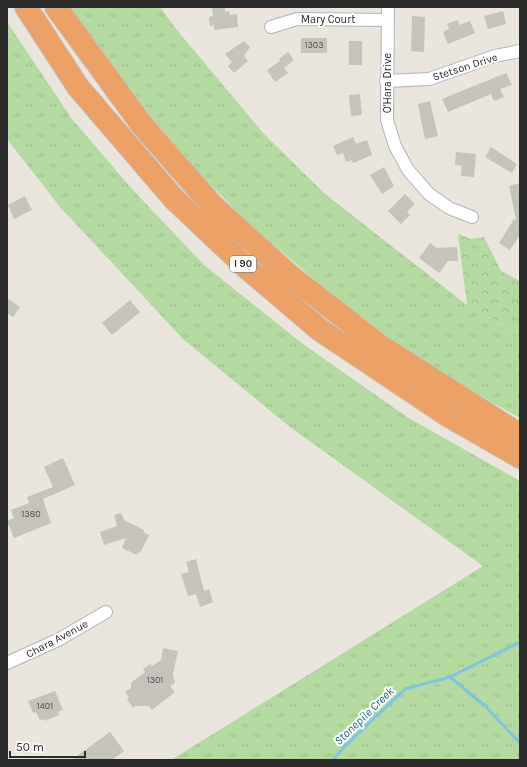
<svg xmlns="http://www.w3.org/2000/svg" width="527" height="767" viewBox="0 0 527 767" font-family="Karla,sans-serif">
<defs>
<pattern id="grass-tufts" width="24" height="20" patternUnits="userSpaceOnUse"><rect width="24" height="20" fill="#b3dba0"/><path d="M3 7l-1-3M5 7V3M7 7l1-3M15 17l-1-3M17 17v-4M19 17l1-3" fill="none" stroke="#9abc8a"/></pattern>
<pattern id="park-crowns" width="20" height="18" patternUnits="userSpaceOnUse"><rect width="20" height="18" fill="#b3dba0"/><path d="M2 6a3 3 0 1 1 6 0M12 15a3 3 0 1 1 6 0" fill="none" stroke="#9abc8a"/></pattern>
</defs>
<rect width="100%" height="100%" fill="#eae5dd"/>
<!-- grass -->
<g fill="url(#grass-tufts)">
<path d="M70,7H160L177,30L263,133L325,194L467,305L520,335V418L459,384L364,321L250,225L164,137L89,36Z"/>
<path d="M7,22L72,119L132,189L204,265L303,344L407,417L520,481V760H171L483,566L290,427L184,340L60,207L7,139Z"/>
</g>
<!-- park -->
<path fill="url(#park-crowns)" d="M458,234L471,239L484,237L501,271L520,281V335L467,305Z"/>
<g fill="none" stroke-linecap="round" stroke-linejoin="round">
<!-- stream -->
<g stroke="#7cc5e1" stroke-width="3">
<path d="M450,677L485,706L520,743"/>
<path d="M333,760L343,748L405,689L450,677L520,642"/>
</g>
</g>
<!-- building -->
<g fill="#c6c3bc">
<path d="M212,7H225V12L229,11L230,15L237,14L238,27L214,30V25L210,26L209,17L213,16Z"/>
<path d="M503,11L506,24L488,29L484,16Z"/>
<path d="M412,16L425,17L424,52L411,51Z"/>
<path d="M458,20L459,25L470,21L475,33L448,44L443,32L449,29L447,24Z"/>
<rect x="301" y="38" width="26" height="15"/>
<path d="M244,41L250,47L244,56L248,61L234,73L228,66L232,62L225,54Z"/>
<rect x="349" y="41" width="13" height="24"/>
<path d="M288,52L294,60L284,68L288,73L275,82L267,70L280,61L279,59Z"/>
<path d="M506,73L512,85L500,89L504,97L494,101L491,94L448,112L442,99Z"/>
<path d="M360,94L362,115L351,116L349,95Z"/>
<path d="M430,101L438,136L425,139L418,104Z"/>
<path d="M353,137L356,144L367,140L372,155L353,163L352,160L346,162L343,153L337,155L333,146Z"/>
<path d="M491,147L517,164L512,173L485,157Z"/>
<path d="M456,152L476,154L474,177L461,176L462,166L455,165Z"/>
<path d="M384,167L394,186L382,194L370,175Z"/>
<path d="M520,183V222H518L520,223V235L510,250L499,243L514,219L516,220L509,186Z"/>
<path d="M405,194L415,204L407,212L410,215L401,224L388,211Z"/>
<path d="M25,196L32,210L14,219L8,205Z"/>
<path d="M430,243L437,248L457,247L458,261H448L439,273L419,258Z"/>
<path d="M7,298L20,307L13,317L7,313Z"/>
<path d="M130,300L140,312L112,335L102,323Z"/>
<path d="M63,458L75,485L43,499L51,523L14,538L7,521L14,518L11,510L29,503L27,497L53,487L44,467Z"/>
<path d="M121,513L124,520L144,530L143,532L149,535L140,553L138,552L137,555L122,548L126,538L104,545L100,532L117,526L114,515Z"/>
<path d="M196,559L204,591L209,589L213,602L200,607L196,594L188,596L181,574L189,572L186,562Z"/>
<path d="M163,648L178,651L173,674L175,683L170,686L175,692L152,710L149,706H136L133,708L127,699L129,697L125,692L131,688V683L145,672L143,669L150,664L152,666L161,660Z"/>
<path d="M55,691L63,710L58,712L59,715L45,721L44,719L40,720L36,712L33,713L28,701Z"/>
<path d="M110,732L124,751L112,760H71Z"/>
</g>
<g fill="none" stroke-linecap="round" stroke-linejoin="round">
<defs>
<g id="street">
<path d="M388,7L387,120L395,146L408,170L429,194L449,208L472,217"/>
<path d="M271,27L297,19L387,20"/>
<path d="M386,81L429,79L495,56L520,51"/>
<path d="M7,663L58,640L106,612"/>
</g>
<g id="highway">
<path d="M26,7L78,87L174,199L247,268L320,330L447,415L520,457"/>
<path d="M56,7L142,125L213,206L289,275L379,345L520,435"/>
</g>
</defs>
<!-- street casing -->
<use href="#street" stroke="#b1b3bc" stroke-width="14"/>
<!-- highway casing -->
<use href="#highway" stroke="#c3c3c3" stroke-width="24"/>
<!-- street -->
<use href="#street" stroke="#fff" stroke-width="12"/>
<!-- highway -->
<use href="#highway" stroke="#eca167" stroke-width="22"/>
</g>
<g text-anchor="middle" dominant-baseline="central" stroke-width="4" stroke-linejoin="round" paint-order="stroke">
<!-- number labels -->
<g font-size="9" fill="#51504e">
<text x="314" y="45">1303</text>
<text x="31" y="514">1380</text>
<text x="155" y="680">1301</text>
<text x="45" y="706">1401</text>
</g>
<!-- shield labels -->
<rect fill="#fff" stroke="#6a6a6a" stroke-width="1" x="230" y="256" width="26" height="16" rx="3"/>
<g font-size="10" font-weight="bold" fill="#2a2a2a">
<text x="243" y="264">I 90</text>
</g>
<!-- street labels -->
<g font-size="11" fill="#2a2a2a" stroke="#fff">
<text x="328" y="19">Mary Court</text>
<text transform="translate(465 67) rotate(-18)">Stetson Drive</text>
<text transform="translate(387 83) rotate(-90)">O'Hara Drive</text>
<text transform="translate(57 639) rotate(-28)">Chara Avenue</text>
</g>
<!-- water labels -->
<g font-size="12" font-style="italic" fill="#1c648b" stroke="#fff">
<text transform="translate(364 716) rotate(-44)">Stonepile Creek</text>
</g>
</g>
<!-- border -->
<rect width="527" height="767" fill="none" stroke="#2a2a2a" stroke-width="16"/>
<!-- scale -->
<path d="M10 751v6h75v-6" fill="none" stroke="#2a2a2a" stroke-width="2"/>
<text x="16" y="751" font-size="12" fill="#2a2a2a" stroke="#ffffff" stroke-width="3" paint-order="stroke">50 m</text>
</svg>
